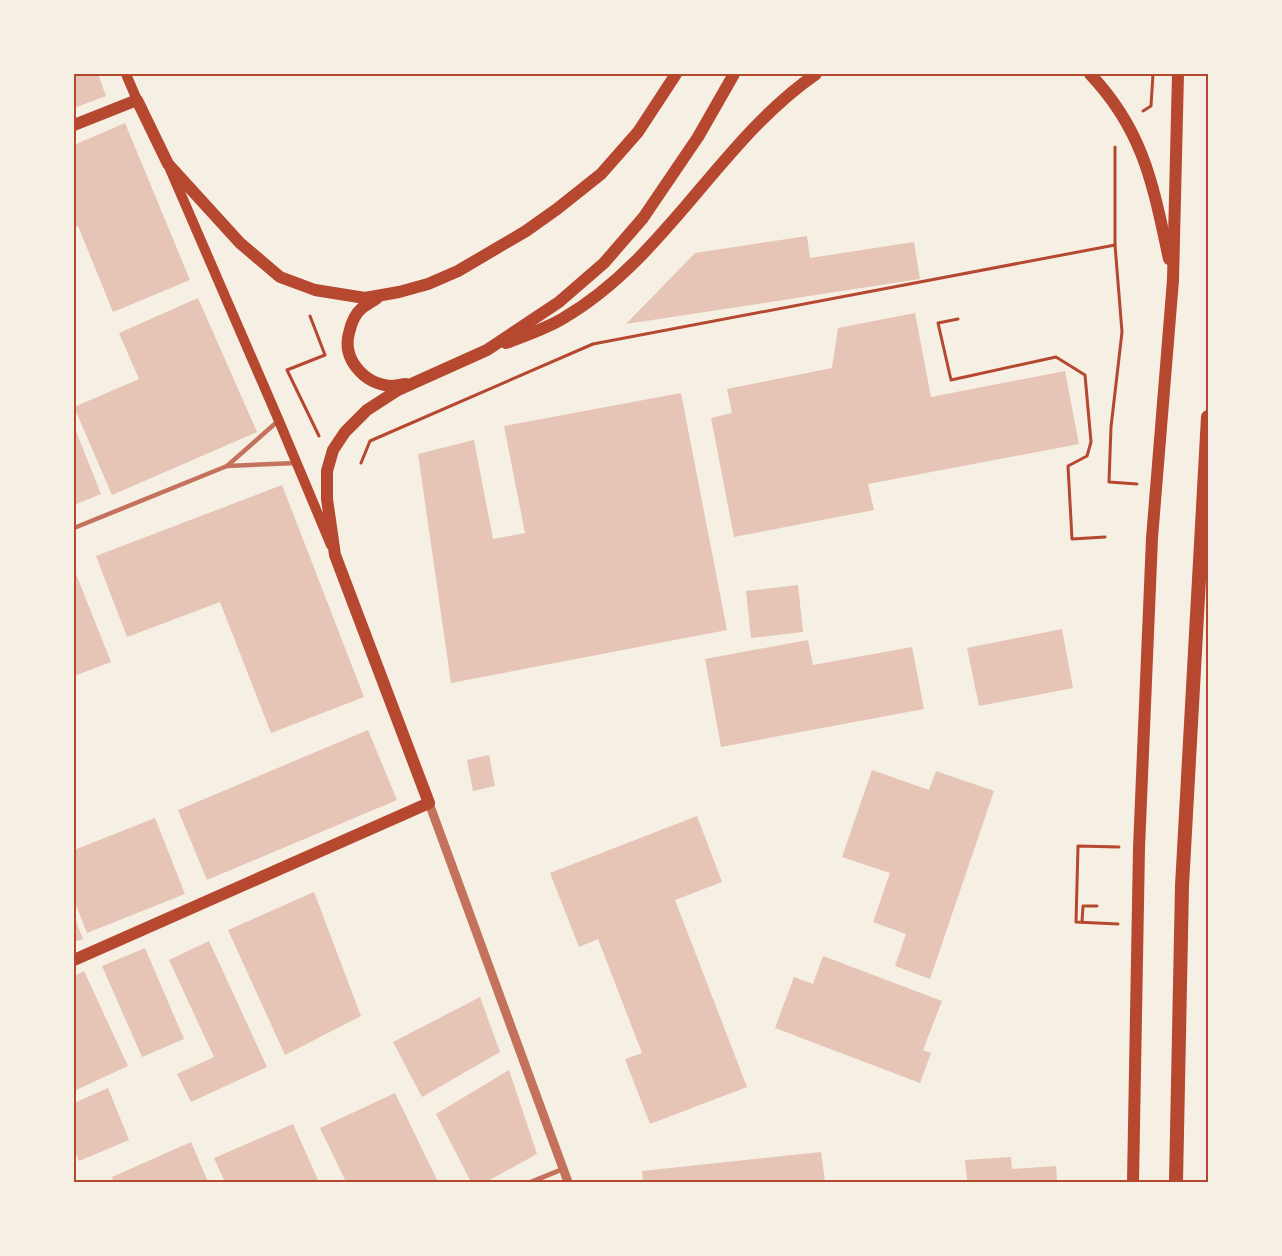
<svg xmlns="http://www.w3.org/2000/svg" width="1282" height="1256" viewBox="0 0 1282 1256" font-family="'Noto Sans',sans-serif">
<rect width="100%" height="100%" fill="#f6efe4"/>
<!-- building -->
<g fill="#e6c5b7">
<path d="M74,74H98L106,96L74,108Z"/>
<path d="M125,123L190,280L113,312L78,226L74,228V145Z"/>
<path d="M807,236L810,258L914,242L920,279L626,324L695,253Z"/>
<path d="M198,298L257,432L112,495L74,407L139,379L119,333Z"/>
<path d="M915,313L931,397L1065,371L1079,444L868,484L874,510L734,537L711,418L732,413L727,389L832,368L838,328Z"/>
<path d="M681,393L727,630L451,683L418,454L474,440L493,539L525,533L504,426Z"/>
<path d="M74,426L101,494L74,505Z"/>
<path d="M282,485L364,697L271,733L220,602L127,637L96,556Z"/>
<path d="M74,569L111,662L74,676Z"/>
<path d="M798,585L803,632L751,638L746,591Z"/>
<path d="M1062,629L1073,688L979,706L967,648Z"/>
<path d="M808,640L813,665L912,647L924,709L721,747L705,659Z"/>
<path d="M368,730L397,800L207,880L178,810Z"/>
<path d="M489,755L495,786L473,791L467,760Z"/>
<path d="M872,770L929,790L936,771L994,791L930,979L895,966L906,934L873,922L890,873L842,857Z"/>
<path d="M697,816L722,882L675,900L747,1087L650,1124L625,1059L642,1053L598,939L579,947L550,873Z"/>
<path d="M155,818L185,894L87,933L74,900V850Z"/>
<path d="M314,892L361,1016L285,1055L228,930Z"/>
<path d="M74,916L83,939L74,942Z"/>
<path d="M209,941L267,1067L191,1102L177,1074L214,1057L169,960Z"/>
<path d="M145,948L184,1039L142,1057L102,966Z"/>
<path d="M823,956L942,1001L923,1050L931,1053L920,1083L775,1028L794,977L813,984Z"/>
<path d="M84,971L128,1066L74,1091V976Z"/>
<path d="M480,997L500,1052L422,1097L393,1042Z"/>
<path d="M509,1070L537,1154L486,1182H471L436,1114Z"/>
<path d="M108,1088L129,1140L79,1161L74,1149V1103Z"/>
<path d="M395,1093L438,1182H346L320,1128Z"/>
<path d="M293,1124L319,1182H225L214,1158Z"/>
<path d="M191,1142L208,1182H114L112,1177Z"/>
<path d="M821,1152L825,1182H643L642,1171Z"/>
<path d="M1011,1157L1012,1169L1056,1166L1057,1182H960V1181L967,1180L965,1160Z"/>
</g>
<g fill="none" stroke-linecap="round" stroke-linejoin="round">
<!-- path -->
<g stroke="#b5482f" stroke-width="3">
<path d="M1143,111L1151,106L1153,74"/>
<path d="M1115,147V245L1122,332L1111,427L1109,482L1137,484"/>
<path d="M310,316L325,355L287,370L319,436"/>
<path d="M958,319L938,323L951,380L1056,357L1085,375L1091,442L1087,456L1068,466L1072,539L1105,537"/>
<path d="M361,463L370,441L593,344L1115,245"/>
<path d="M1082,922L1083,906H1097"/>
<path d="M1118,924L1076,922L1078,846L1119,847"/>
</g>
<!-- service -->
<path stroke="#c5725c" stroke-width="4" d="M1208,881V886"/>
<!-- pedestrian -->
<g stroke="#c5725c" stroke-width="4.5">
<path d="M227,466L278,421"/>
<path d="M74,528L227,466L295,463"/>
</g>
<!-- minor -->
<path stroke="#c5725c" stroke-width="5" d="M531,1182L563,1169"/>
<!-- tertiary -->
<path stroke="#c5725c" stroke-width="9" d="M429,803L568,1182"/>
<!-- secondary -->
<g stroke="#b5482f" stroke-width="10">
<path d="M126,74L137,100"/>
<path d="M170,169L279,421L331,545"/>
</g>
<!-- primary -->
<g stroke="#b5482f" stroke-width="12">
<path d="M1090,74C1144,131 1153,185 1169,259"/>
<path d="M74,125L137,100L168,164L240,243L280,277L315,290L365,298L399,292L428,284L458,271L526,231L557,209L601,174L638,132L676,74"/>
<path d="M377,298C372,302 365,305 361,309C354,315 351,324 349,333C342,359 364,384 391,386C396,386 402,384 406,384"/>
<path d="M506,343C524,336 545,329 562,319C666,259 719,141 816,74"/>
<path d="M74,960L429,803L335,555L327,499V471L333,450L345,432L367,410L398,390L487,350L559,302L604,263L643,218L698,137L734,74"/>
<path d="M1133,1182L1139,848L1152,538L1173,280L1178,74"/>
</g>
<!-- trunk -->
<path stroke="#b5482f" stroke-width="14" d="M1176,1182L1182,886L1208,417"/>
</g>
<!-- border -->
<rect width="1282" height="1256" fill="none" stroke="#f6efe4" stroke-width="150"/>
<rect x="75" y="75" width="1132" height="1106" fill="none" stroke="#b5482f" stroke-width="2"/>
</svg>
